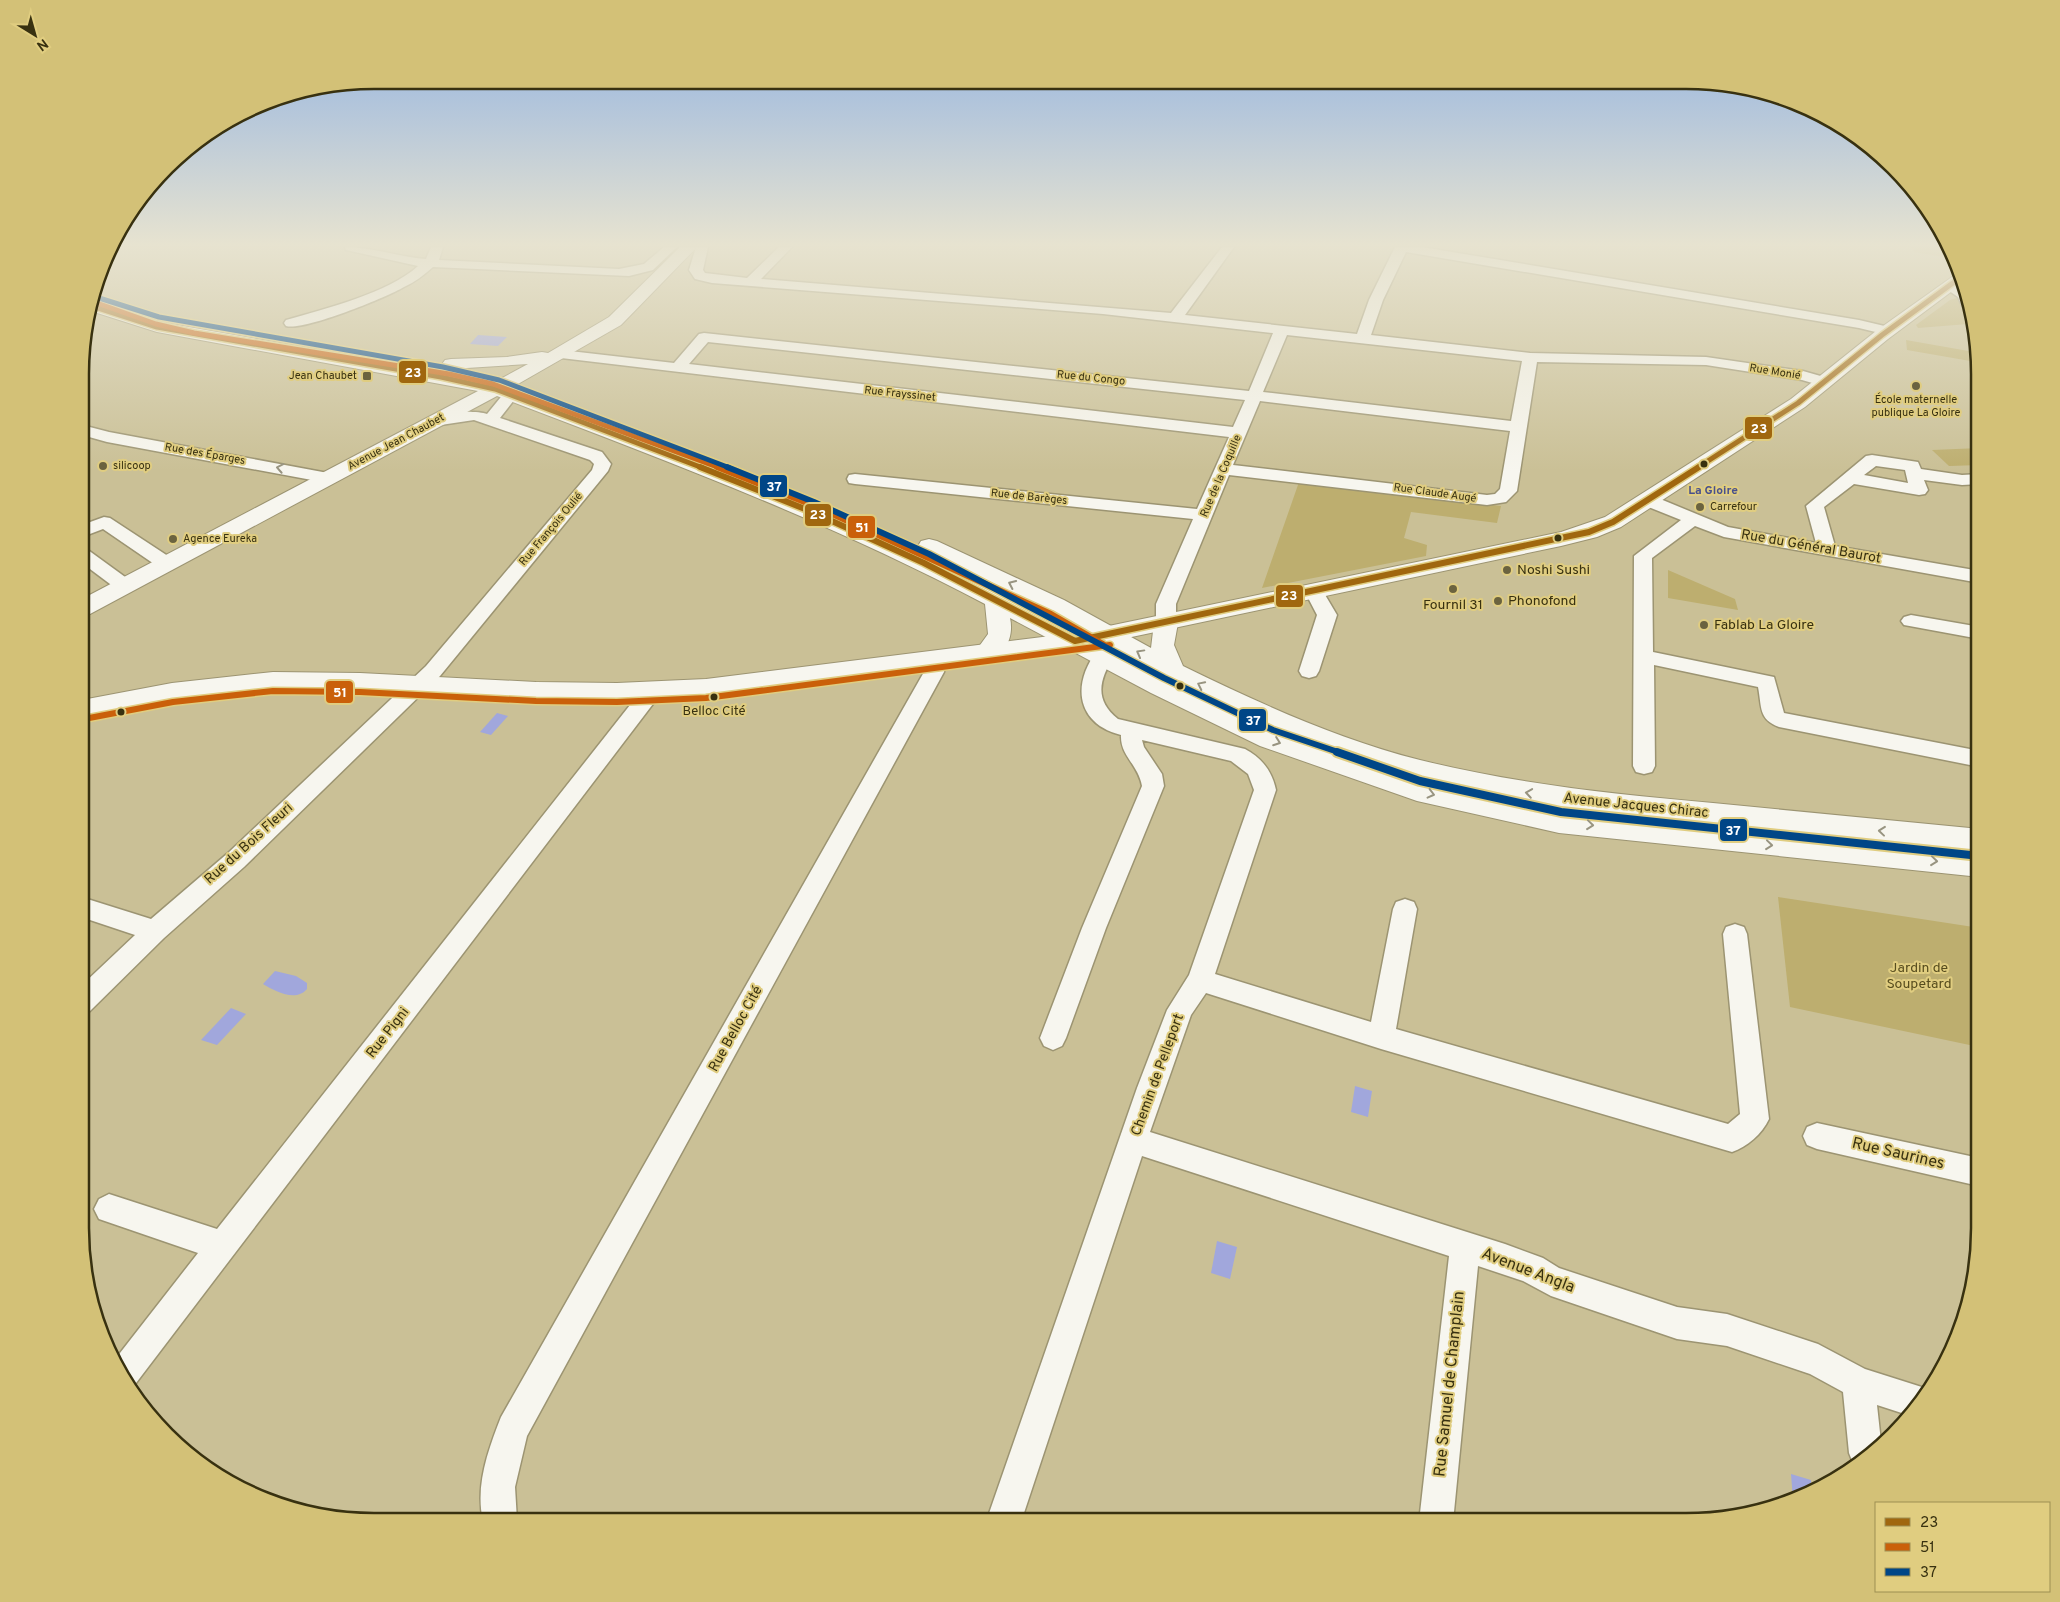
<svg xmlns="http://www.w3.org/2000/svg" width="2060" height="1602" viewBox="0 0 2060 1602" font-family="Overpass,sans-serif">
<rect width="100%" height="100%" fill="#cac096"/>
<!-- green -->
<g fill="#bdae6f">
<path d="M1911,247L1945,248L1943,257L1914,252Z"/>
<path d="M1960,297L1968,324L1918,328L1916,325L1950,300Z"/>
<path d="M1906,340L1974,352L1976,362L1907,350Z"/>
<path d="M1980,448V465L1949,466L1932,450Z"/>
<path d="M1299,482L1501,506L1497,523L1411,512L1404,538L1427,545L1426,556L1262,588Z"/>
<path d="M1668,570L1735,599L1738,610L1668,598Z"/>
<path d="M1778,897L1980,928L1979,1047L1790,1007Z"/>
</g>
<!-- water -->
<g fill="#a1a7dc">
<path d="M478,335L507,337L498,346L470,344Z"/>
<path d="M497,713L508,716L491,735L480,732Z"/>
<path d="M275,971L296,976L307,983V989C296,1002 276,992 263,984Z"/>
<path d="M231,1008L246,1014L217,1045L201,1040Z"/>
<path d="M1355,1086L1372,1091L1368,1117L1351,1112Z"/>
<path d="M1217,1241L1237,1247L1230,1279L1211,1273Z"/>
<path d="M1791,1474L1811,1480L1812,1493L1793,1500Z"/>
</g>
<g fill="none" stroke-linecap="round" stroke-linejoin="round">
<defs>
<g id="minor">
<path d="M345,247C373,247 398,257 426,259L431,247H443L439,260L619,269L644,264L664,247H677L653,270L629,276L433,267C424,275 415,282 404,287C385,298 304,331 286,326L284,323L286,320C324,309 389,293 418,266L346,250Z"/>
<path d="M696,247H708L703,270L705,273L747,278L779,247H792L761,279L1171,313L1222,247H1234L1185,315L1357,334L1369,300L1395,247H1422L1859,320L1893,328L1895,331L1888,335L1859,328L1406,252L1383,300L1371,335L1530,353L1706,357L1803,371L1831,379L1834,382L1826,387L1802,380L1706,365L1537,362L1517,491L1506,502L1487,505L1229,475L1176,604V623L1173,627L1166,629L1159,627L1156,623V604L1193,519L855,484L849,483L847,479L849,475L855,474L1197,509L1229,437L561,358L554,354L561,350L674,363L699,334L704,333L1249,391L1273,333L1103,314L712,283L695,279L689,270ZM1287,335L1522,361L1511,421L1263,392ZM708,342L1245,400L1233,427L689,364ZM1260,401L1510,431L1500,489L1495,494L1487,495L1233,465Z"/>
<path d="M1949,282L1965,288L1975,322L1968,318L1958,297L1942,286Z"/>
<path d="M510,390L518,395L500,418L602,452L611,464L608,471L440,676L244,867L164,938L90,1011L81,1014V986L135,935L81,917V897L151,919L228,853L426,666L592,470L594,464L590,460L474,420L434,426L426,421C433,411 476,410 487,414L505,392Z"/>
<path d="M82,425L109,432L328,473L334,474L336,478L334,482L328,483L107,442L82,435Z"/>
<path d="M1872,455L1918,462L1921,469L1962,475L1980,474V484L1962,485L1924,480L1928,490L1925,494L1919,495L1854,484L1824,507L1835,546L1980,571V583L1724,537L1695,526L1652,558L1653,652L1774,677L1784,713L1980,751V767L1779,727C1758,719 1762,707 1758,687L1654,665L1655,766L1652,772L1644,774L1636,772L1633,766L1634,556L1681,520L1641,504L1638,500L1641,496H1653L1728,527L1816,543L1806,506L1866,456ZM1876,466L1905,470L1908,483L1864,475Z"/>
<path d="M104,517L110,518L174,560L176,564L174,568H160L103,529L82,537V525Z"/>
<path d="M82,548L88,550L132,582L134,586L132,590H118L82,563Z"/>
<path d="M1314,586L1321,588L1337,615L1319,671L1316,676L1309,678L1302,676L1299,671L1317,615L1305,592L1307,588Z"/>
<path d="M1911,615L1980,627V639L1904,625L1901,621L1904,617Z"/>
<path d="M1104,649L1111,651L1114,656C1099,680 1094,700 1118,719L1245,749C1262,758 1272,771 1276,790L1215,974L1371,1022L1393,909L1396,902L1405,899L1414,902L1417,909L1396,1029L1728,1124L1740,1114L1723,934L1726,927L1735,924L1744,927L1747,934L1769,1119C1762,1134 1747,1147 1732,1152L1381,1049L1206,993L1191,1015L1150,1132L1505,1244L1543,1258L1559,1268L1677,1307L1727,1314L1818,1344L1865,1369L1928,1389L1911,1416L1877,1405L1881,1442L1853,1463L1849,1453L1843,1392L1810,1374L1727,1346L1677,1339L1551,1296L1523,1281L1478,1266L1453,1522H1419L1449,1256L1142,1156L1021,1522H986L1137,1088L1167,1010L1189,975L1254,790L1248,774L1231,761L1142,740L1144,747L1162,774L1164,786L1106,928L1066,1038L1062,1046L1053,1050L1044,1046L1040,1038L1082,928L1142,786C1138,764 1120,756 1121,735C1077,724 1071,685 1097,651Z"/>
<path d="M936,652L943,654L946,659L944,672L527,1436L515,1487L517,1521H483C475,1486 488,1450 501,1417L924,672L929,654Z"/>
<path d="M652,684L659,686L662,691L659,696L133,1387L113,1362L198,1253L99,1219L94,1209L99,1199L109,1194L217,1229L645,686Z"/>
<path d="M1817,1123L1979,1158V1186L1817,1149L1807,1145L1803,1136L1807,1127Z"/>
</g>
<path id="tertiary" d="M1959,272L1963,283L1888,339L1805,407L1621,527L1597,537L1561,546L1075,649L706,697L617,701L536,700L360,691L273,690L172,701L82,718V700L172,683L273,672L360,673L536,682L617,683L706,679L1075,633L1561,532L1605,517L1791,399L1876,331Z"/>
<path id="secondary" d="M680,247H697L621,325L511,388C652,441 794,493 930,557C1026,602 1117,656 1213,701L1164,677L1048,610L921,551L918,546L921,541L929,539L937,541L1064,600L1151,648L1154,623L1158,618L1166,615L1174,618L1178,623L1174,645L1183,666C1259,703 1337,739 1420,760C1517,784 1614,794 1713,803C1802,812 1891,820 1980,829V851L1580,811L1495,797L1417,779L1349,757L1420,781L1559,811L1980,855V877L1559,833L1417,801L1260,746L1151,693L1010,618C1015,639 1002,664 978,658L975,652L988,634L985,604C828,521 663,459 497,396L90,614L82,617V599L478,391L157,332L91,311L94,301L160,322L441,371L493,383L528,364L451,369L445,368L442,364L445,360L451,359L507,357L542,352L548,353L609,317Z"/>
</defs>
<!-- minor casing -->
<use href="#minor" stroke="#9c9472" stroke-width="3"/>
<!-- tertiary casing -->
<use href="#tertiary" stroke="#9c9472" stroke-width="2"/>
<!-- secondary casing -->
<use href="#secondary" stroke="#9c9472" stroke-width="2"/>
<!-- minor -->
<use href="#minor" fill="#f7f6ef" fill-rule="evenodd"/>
<!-- tertiary -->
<use href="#tertiary" fill="#f7f6ef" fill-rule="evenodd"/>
<!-- secondary -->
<use href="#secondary" fill="#f7f6ef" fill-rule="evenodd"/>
<defs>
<g id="bus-1-far1">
<path d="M92,306L157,327L441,377L495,389L703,468"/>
<path d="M1697,468L1798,403L1882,335L1961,277"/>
</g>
<path id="bus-1" d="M700,467L810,511L924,563L1075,641L1589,532L1613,522L1699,467"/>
<path id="bus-2-far1" d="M94,302L156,324L194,333L449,374L493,384L720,468"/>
<g id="bus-2">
<path d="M717,467L817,507L1051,614L1103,644"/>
<path d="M84,719L173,702L273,691L360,692L536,701L617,702L706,698L1110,645"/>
</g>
<path id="bus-3-far2" d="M96,297L159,317L443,367L499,380L730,468"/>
<path id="bus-3-far1" d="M727,467L814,502L929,554L1164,678L1273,730L1341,753"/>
<path id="bus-3" d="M1337,752L1420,781L1561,812L1980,856"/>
</defs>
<!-- bus-1-far1 casing -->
<use href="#bus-1-far1" stroke="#e0cd80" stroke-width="8"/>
<!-- bus-1 casing -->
<use href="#bus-1" stroke="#e0cd80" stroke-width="9"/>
<!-- bus-2-far1 casing -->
<use href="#bus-2-far1" stroke="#e0cd80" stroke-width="8"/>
<!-- bus-2 casing -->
<use href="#bus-2" stroke="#e0cd80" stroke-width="9"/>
<!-- bus-3-far2 casing -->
<use href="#bus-3-far2" stroke="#e0cd80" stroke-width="8"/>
<!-- bus-3-far1 casing -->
<use href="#bus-3-far1" stroke="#e0cd80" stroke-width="9"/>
<!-- bus-3 casing -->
<use href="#bus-3" stroke="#e0cd80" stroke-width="12"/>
<!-- bus-1-far1 -->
<use href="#bus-1-far1" stroke="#a0670f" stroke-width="5"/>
<!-- bus-1 -->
<use href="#bus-1" stroke="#a0670f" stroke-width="6"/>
<!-- bus-2-far1 -->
<use href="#bus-2-far1" stroke="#ca600a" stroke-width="5"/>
<!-- bus-2 -->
<use href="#bus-2" stroke="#ca600a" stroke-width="6"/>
<!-- bus-3-far2 -->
<use href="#bus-3-far2" stroke="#004687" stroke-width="5"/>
<!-- bus-3-far1 -->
<use href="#bus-3-far1" stroke="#004687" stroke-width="6"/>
<!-- bus-3 -->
<use href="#bus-3" stroke="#004687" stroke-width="8"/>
</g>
<!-- one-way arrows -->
<defs><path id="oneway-chevron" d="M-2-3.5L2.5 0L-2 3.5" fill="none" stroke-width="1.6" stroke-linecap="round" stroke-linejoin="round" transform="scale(1.25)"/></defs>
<g stroke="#989480">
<use href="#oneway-chevron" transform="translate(280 468) rotate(-169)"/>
<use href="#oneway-chevron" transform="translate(1012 584) rotate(-155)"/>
<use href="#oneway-chevron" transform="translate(1140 653) rotate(-151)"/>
<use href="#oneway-chevron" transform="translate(1201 685) rotate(-154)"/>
<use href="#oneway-chevron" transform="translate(1277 742) rotate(20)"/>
<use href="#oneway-chevron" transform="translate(1529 793) rotate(-171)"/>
<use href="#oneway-chevron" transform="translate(1431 794) rotate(14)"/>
<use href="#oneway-chevron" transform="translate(1590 825) rotate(6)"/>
<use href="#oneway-chevron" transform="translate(1882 831) rotate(-174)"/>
<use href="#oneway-chevron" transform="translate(1769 845) rotate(6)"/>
<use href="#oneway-chevron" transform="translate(1934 861) rotate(6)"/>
</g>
<!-- sky -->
<linearGradient id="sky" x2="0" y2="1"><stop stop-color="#8bafe3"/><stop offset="0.52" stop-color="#e7e3d0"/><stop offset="1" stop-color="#e7e3d0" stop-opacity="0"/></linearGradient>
<rect width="2060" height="471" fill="url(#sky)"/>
<!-- markers -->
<g fill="#6b633f" stroke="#e0cd80" stroke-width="2">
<rect x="362" y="371" width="10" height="10" rx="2.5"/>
<circle cx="1916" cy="386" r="5"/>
<circle cx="103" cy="466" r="5"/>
<circle cx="1700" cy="507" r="5"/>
<circle cx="173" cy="539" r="5"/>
<circle cx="1507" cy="570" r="5"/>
<circle cx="1453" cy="589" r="5"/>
<circle cx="1498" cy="601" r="5"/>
<circle cx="1704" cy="625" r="5"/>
</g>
<g fill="#383110" stroke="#e0cd80" stroke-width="2">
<circle cx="1704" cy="464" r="4.5"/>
<circle cx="1558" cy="538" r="4.5"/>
<circle cx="1180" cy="686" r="4.5"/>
<circle cx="714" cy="697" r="4.5"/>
<circle cx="121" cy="712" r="4.5"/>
</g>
<g text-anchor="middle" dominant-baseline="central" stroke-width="4" stroke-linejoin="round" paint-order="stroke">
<!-- far-street labels -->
<g font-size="11" fill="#383110" stroke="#e0cd80">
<text transform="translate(1775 372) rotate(9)">Rue Monié</text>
<text transform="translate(1091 378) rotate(6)">Rue du Congo</text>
<text transform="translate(900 394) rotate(6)">Rue Frayssinet</text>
<text transform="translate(396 442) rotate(-28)">Avenue Jean Chaubet</text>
<text transform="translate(205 454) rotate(10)">Rue des Éparges</text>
<text transform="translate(1221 476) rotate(-67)">Rue de la Coquille</text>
<text transform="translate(1435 493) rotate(8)">Rue Claude Augé</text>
<text transform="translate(1029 497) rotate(6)">Rue de Barèges</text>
<text transform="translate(551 529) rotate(-50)">Rue François Oulié</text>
</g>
<!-- far-poi labels -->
<g font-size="11" fill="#383110" stroke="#e0cd80" text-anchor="start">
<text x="357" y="376" text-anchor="end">Jean Chaubet</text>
<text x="1916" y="400" text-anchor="middle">École maternelle<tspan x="1916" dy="13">publique La Gloire</tspan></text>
<text x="113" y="466">silicoop</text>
<text x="1710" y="507">Carrefour</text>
<text x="183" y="539">Agence Eureka</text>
</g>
<!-- far-neighbourhood labels -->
<g font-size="12" font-weight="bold" fill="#48508d" stroke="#e0cd80">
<text x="1713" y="491">La Gloire</text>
</g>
<!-- bus labels -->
<g font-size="13" fill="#383110" stroke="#e0cd80">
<text x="714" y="712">Belloc Cité</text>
</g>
<!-- street labels -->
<g font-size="14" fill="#383110" stroke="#e0cd80">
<text transform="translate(1811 547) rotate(10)">Rue du Général Baurot</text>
<text transform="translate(1636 806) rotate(6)">Avenue Jacques Chirac</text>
<text transform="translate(249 844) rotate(-42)">Rue du Bois Fleuri</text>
<text transform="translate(736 1029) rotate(-61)">Rue Belloc Cité</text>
<text transform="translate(388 1033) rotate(-52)">Rue Pigni</text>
<text transform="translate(1158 1075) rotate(-70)">Chemin de Pelleport</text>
</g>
<!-- poi labels -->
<g font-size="14" fill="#383110" stroke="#e0cd80" text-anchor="start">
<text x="1517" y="570">Noshi Sushi</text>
<text x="1508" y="601">Phonofond</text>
<text x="1453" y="605" text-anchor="middle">Fournil 31</text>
<text x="1714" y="625">Fablab La Gloire</text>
</g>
<!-- park labels -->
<g font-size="14" fill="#574d1e" stroke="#e0cd80">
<text x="1919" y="968">Jardin de<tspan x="1919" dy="16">Soupetard</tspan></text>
</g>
<!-- near-street labels -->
<g font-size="16" fill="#383110" stroke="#e0cd80">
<text transform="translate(1898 1154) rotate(13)">Rue Saurines</text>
<text transform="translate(1528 1271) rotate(21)">Avenue Angla</text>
<text transform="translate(1450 1384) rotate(-84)">Rue Samuel de Champlain</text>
</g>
</g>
<!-- crop -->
<path d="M0 0H2060V1602H0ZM374 89H1686A285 285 0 0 1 1971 374V1228A285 285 0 0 1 1686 1513H374A285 285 0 0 1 89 1228V374A285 285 0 0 1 374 89Z" fill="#d3c177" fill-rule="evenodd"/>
<path fill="none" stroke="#383110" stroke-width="2.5" d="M374 89H1686A285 285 0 0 1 1971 374V1228A285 285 0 0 1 1686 1513H374A285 285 0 0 1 89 1228V374A285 285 0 0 1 374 89Z"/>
<g stroke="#e0cd80" stroke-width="2">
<rect x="398" y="360" width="29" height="24" rx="5" fill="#a0670f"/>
<rect x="1744" y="416" width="29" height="24" rx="5" fill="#a0670f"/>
<rect x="759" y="474" width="29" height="24" rx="5" fill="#004687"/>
<rect x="804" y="503" width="28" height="24" rx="5" fill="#a0670f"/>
<rect x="847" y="515" width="29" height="24" rx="5" fill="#ca600a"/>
<rect x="1275" y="584" width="29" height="24" rx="5" fill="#a0670f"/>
<rect x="325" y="680" width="29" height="24" rx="5" fill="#ca600a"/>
<rect x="1238" y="708" width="29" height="24" rx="5" fill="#004687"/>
<rect x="1719" y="818" width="29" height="24" rx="5" fill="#004687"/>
</g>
<g font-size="14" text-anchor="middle" font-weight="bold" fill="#fff">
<text x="413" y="377">23</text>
<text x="1759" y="433">23</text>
<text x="774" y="491">37</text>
<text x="818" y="519">23</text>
<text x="862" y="532">51</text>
<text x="1289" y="600">23</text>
<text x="340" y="697">51</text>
<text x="1253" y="725">37</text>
<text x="1733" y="835">37</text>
</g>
<!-- legend -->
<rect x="1875" y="1502" width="175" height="90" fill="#e0cd80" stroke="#9d8f53"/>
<rect x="1885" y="1518" width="25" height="8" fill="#a0670f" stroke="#9d8f53"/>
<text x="1920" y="1527" font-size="15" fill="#383110">23</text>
<rect x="1885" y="1543" width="25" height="8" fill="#ca600a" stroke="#9d8f53"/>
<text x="1920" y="1552" font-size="15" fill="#383110">51</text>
<rect x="1885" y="1568" width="25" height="8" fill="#004687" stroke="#9d8f53"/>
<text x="1920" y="1577" font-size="15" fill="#383110">37</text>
<!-- north arrow -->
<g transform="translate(35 35) rotate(143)" stroke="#e0cd80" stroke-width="4" paint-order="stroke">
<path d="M0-4L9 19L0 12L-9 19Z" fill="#383110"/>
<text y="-8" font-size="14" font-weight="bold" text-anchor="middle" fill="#383110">N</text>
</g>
</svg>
